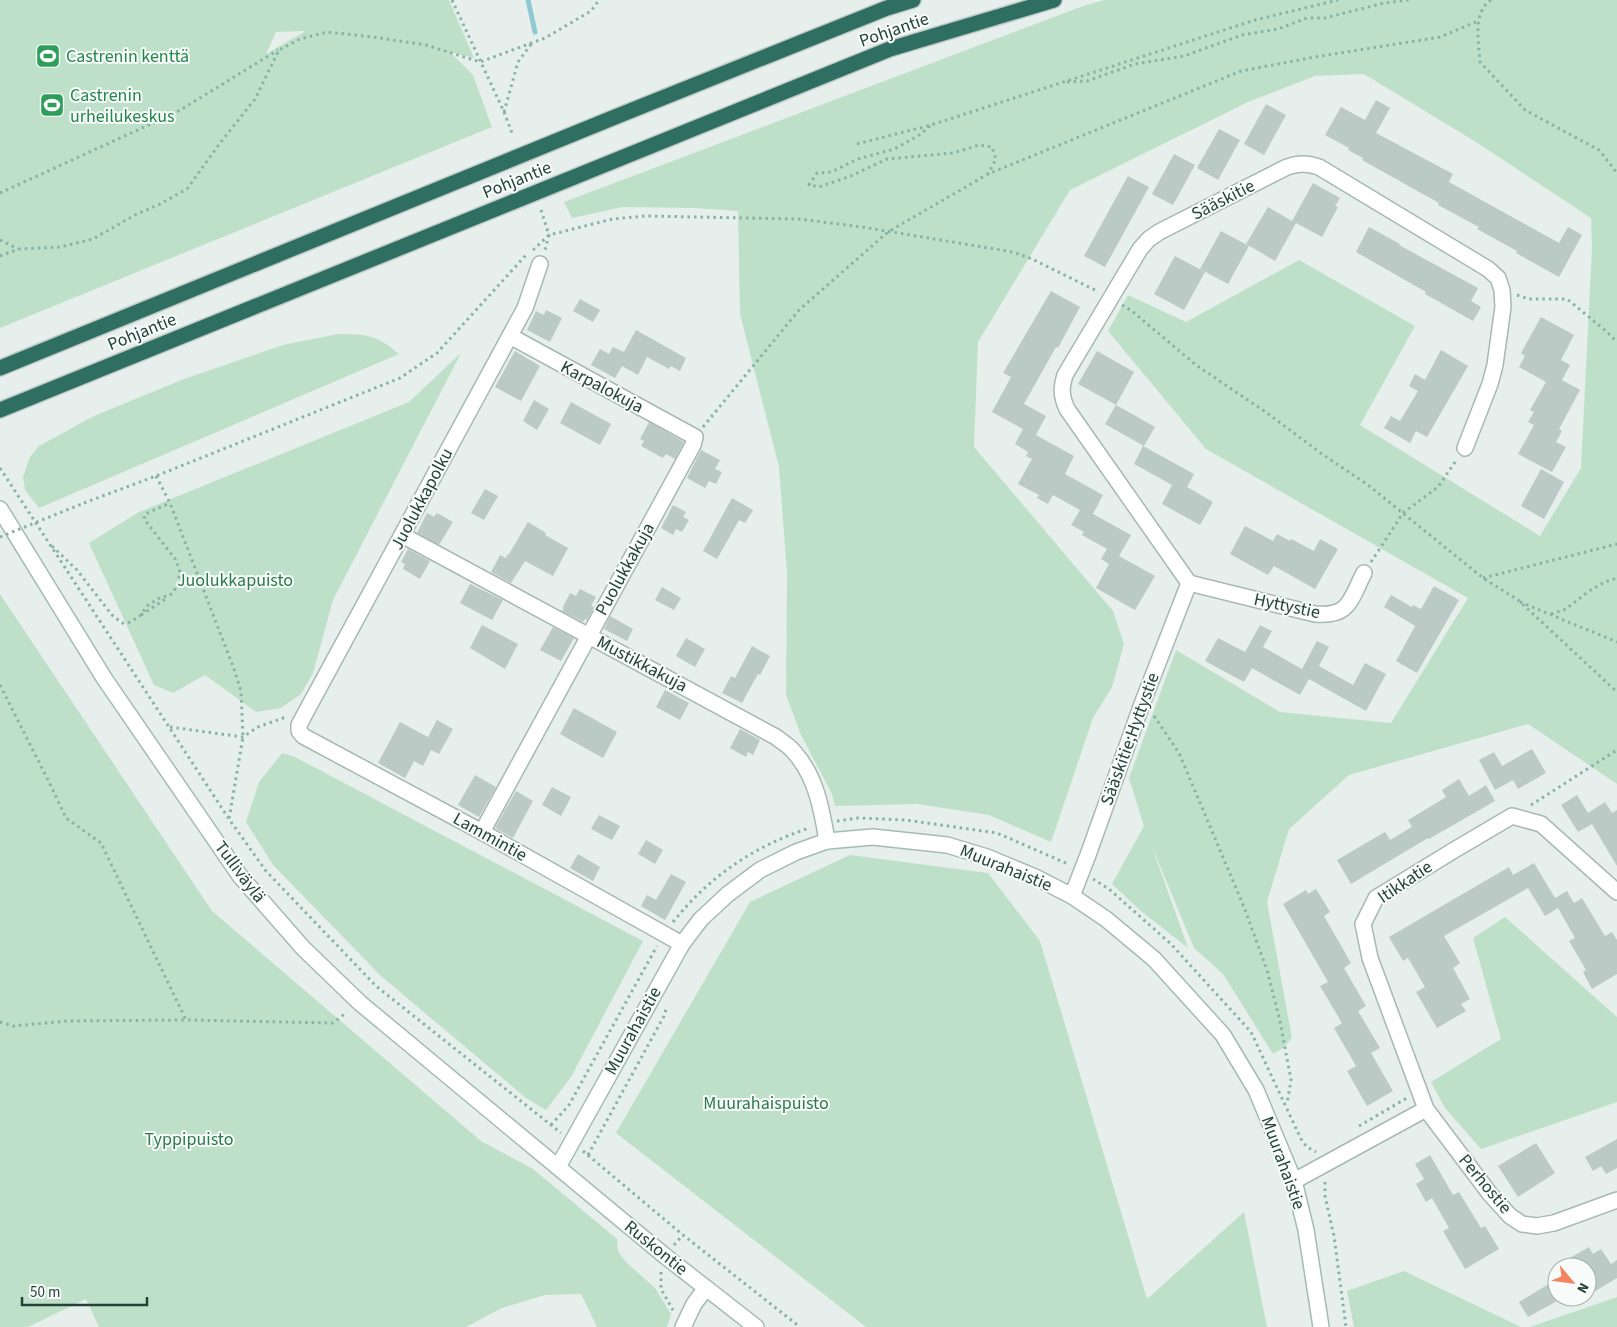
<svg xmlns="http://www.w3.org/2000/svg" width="1617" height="1327" viewBox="0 0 1617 1327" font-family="'Source Sans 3',sans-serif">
<rect width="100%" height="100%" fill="#e6efeb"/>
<!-- green -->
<g fill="#bfe0c8" fill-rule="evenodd">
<path d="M0,0H449L474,58L450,52L473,75L492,127L0,328ZM304,31V32L266,54L276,32Z"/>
<path d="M1104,0H1617V784L1528,724L1349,775L1289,829L1267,902L1292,1038L1282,1049L1273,1054L1223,974L1194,948L1151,844L1188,948L1141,911L1112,884L1144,826L1129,778L1176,650L1280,712L1391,723L1468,598L1206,449L1108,331L1128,295L1186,322L1299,260L1415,326L1360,425L1540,536L1581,468L1592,248L1591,218L1476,142L1364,74L1315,76L1248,102L1070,190L978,342L974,447L1113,611L1124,644L1112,687L1093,718L1051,842L989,815L917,804L835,806L832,794L801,735L786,695L787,572L779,467L740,314L738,211L694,208L623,207L572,218L564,202L1083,6Z"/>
<path d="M338,334C366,334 377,335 399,354L39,508L25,490L23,477L30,457L39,446L94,416L184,379L283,345Z"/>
<path d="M461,353L333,600L313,673L301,694L281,708L256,712L205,675L173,693L154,685L89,543L139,512L409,402Z"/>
<path d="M0,594L212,911L481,1141L533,1169L617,1239L618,1251L625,1261L655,1288L671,1314L667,1327H597L581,1294L545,1295L502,1308L466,1327H99L86,1299L28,1327H0Z"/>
<path d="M282,753L295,757L643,941L571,1077L546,1110L526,1098L381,976L273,865L246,822L259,782Z"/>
<path d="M850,855L988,873L1040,941L1147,1299L1244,1212L1267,1327H866L616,1133L750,902Z"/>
<path d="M1505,917L1617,1017V1102L1481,1149L1445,1108L1431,1082L1501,1039L1473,938Z"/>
<path d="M1404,1271L1521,1327H1354L1347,1291Z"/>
<path d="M1617,1297V1327H1530Z"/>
</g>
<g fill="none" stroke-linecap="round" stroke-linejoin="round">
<!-- stream -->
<path stroke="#8ec9d4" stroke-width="5" d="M528,0L535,32"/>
</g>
<!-- building -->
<g fill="#bbcac4">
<path d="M1376,100L1390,108L1376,133L1453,174L1449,182L1559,243L1568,227L1582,235L1559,277L1516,253L1517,251L1477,229L1479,227L1438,205L1439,203L1362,160L1363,158L1348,150L1349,148L1325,135L1341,107L1365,120Z"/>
<path d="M1266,104L1286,115L1264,155L1244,144Z"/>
<path d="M1219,129L1240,140L1218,180L1197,168Z"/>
<path d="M1174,154L1195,165L1173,205L1152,194Z"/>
<path d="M1128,176L1149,187L1105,267L1084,256Z"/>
<path d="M1313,183L1340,198L1335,206L1338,207L1322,237L1296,223L1275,261L1246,244L1268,207L1292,221Z"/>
<path d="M1369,227L1400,244L1399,245L1478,288L1471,301L1481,307L1473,321L1425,294L1426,292L1356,252Z"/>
<path d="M1221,231L1249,246L1228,284L1200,269Z"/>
<path d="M1175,256L1205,272L1184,310L1154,294Z"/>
<path d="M1051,291L1080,307L1058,348L1056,347L1024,404L1046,416L1036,435L1074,456L1065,474L1103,495L1093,514L1131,535L1119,556L1155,576L1135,610L1096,588L1109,564L1101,559L1107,549L1082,535L1084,532L1071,525L1080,510L1053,495L1048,504L1037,498L1039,495L1018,484L1032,459L1026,456L1028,452L1015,444L1023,429L992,412L1011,377L1003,373Z"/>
<path d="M580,299L600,310L593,322L573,311Z"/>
<path d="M546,310L562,318L550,342L527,330L536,311L544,315Z"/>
<path d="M1541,317L1574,335L1561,360L1570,365L1562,380L1580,390L1559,429L1562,431L1556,442L1566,447L1552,472L1518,454L1534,425L1528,422L1534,412L1530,410L1546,382L1519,367L1525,356L1521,353Z"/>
<path d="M636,330L686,358L680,371L671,366L669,369L647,357L638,375L622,366L615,378L591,365L600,349L609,354L613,347L624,352Z"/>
<path d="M1441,350L1468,366L1427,437L1416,431L1410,443L1384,428L1391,416L1400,421L1418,391L1409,386L1415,374L1425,380Z"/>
<path d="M515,351L540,366L521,401L495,387Z"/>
<path d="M1097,351L1134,372L1116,405L1078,384Z"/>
<path d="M534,400L549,409L537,430L523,421Z"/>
<path d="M571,402L611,424L600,445L560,423Z"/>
<path d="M1116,405L1155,427L1144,446L1105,424Z"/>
<path d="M649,422L684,442L675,459L666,454L663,458L641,446L644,441L640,439Z"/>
<path d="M1143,446L1194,474L1187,487L1213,502L1200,525L1162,504L1172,485L1134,464Z"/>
<path d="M701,450L720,460L715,469L722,472L716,484L709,481L705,488L687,478Z"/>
<path d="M1541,469L1564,482L1544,519L1521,506Z"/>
<path d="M485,489L498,496L484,520L471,513Z"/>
<path d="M732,498L753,510L745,523L739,520L717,559L703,551Z"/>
<path d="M673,505L686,512L683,517L689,520L682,532L676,529L673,535L661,528Z"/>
<path d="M427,513L434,517L437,513L453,522L439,545L417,533Z"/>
<path d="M528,522L546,533L545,535L568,548L553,576L525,561L511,583L491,572L500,555L506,558L508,554H509Z"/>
<path d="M1245,526L1273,541L1277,534L1290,541L1291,539L1314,551L1320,539L1338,549L1315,589L1274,566L1268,575L1230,554Z"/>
<path d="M408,549L430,561L420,579L403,569L405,564L401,562Z"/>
<path d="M470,584L503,600L492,620L460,603Z"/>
<path d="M1434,586L1459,600L1417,673L1396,661L1415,626L1384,607L1391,595L1412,607L1413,605L1421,609Z"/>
<path d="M662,587L681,598L674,610L655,600Z"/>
<path d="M580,589L596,597L591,606L594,607L587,620L585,619L583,622L562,611L564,608L563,607L570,593L576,596Z"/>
<path d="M610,616L633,629L627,641L604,629Z"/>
<path d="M482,625L518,644L505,669L470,648Z"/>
<path d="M1260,625L1272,631L1263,647L1302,669L1317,641L1329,647L1319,666L1353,685L1365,663L1386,674L1366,711L1309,679L1300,695L1252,668L1244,682L1205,661L1218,638L1245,652Z"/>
<path d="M553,627L574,638L561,661L540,650Z"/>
<path d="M686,638L705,649L695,667L676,656Z"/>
<path d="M752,646L770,656L760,675L758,674L742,703L722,693L731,676L735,678Z"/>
<path d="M665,690L689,703L680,720L656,707Z"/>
<path d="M574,708L617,732L603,758L560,734Z"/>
<path d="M437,720L453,729L439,754L431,750L423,766L414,761L405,778L378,763L400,722L428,737Z"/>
<path d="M740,729L760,740L753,755L748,752L746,757L730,748Z"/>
<path d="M1532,749L1546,773L1518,789L1513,780L1495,790L1479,760L1494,752L1502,766Z"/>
<path d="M475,775L496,787L479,817L458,805Z"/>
<path d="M1459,779L1469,796L1486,785L1495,801L1429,839L1428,838L1351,884L1337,860L1385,832L1390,840L1412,827L1408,820L1446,797L1442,790Z"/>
<path d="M552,787L571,797L561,816L542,805Z"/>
<path d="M516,791L533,801L513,838L495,828Z"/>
<path d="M1577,795L1588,813L1605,802L1612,813L1617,810V866L1592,824L1578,832L1561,805Z"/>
<path d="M599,815L620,826L612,840L591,829Z"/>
<path d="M646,840L663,850L655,864L638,854Z"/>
<path d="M578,854L600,867L593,881L570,868Z"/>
<path d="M1534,863L1555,898L1567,891L1574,903L1582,898L1605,936L1612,932L1617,940V974L1592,989L1583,972L1586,970L1569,941L1575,938L1558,908L1545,916L1528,888L1444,936L1460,963L1453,968L1470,999L1461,1004L1466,1011L1437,1028L1416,992L1425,987L1408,958L1403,961L1389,937L1509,867L1513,875Z"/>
<path d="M671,874L686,882L665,920L641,906L647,895L656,900Z"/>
<path d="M1316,889L1330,912L1324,916L1351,963L1344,968L1366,1006L1358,1011L1380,1048L1371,1053L1393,1091L1367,1106L1347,1071L1356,1066L1334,1028L1342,1023L1320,986L1328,982L1283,904L1306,890L1308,894Z"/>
<path d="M1617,1139V1168L1606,1174L1601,1166L1593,1171L1585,1157Z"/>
<path d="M1536,1143L1555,1173L1518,1197L1498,1166Z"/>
<path d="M1430,1155L1453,1195L1459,1192L1481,1228L1485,1226L1499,1249L1465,1269L1443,1231L1449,1228L1432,1198L1426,1202L1416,1184L1424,1179L1415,1164Z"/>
<path d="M1589,1247L1593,1254L1601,1249L1611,1264L1617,1260V1278L1587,1296V1267H1554Z"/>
<path d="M1557,1279V1301L1528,1317L1519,1302Z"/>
</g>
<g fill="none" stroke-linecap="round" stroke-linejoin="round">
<defs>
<g id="street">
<path d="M540,264L525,308L307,710L299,725V731L303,736L482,832L682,944"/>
<path d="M402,535L776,737C782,742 790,746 794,752C816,776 822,810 827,841"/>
<path d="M1189,583L1067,409C1061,396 1061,388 1065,375L1140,249L1149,239L1159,232L1287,167C1299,163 1307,163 1319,167L1488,269L1498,278L1502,290L1503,307L1495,365L1490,384L1465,448"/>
<path d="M1189,583L1315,614C1350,617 1350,600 1364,573"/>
<path d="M482,832L693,445L695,437L510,336"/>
<path d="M1617,892L1541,824L1512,816L1456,849L1376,898L1363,924L1370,958L1426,1109L1490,1194L1510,1216L1522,1224L1537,1226L1554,1223L1617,1200"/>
<path d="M1072,896L1088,855L1142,704L1189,583"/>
<path d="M1294,1181L1426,1109"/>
<path d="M683,1327L694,1304L706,1288"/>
</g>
<g id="secondary">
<path d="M0,509L104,678L240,876L303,948L360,1003L665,1256L756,1327"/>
<path d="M558,1167L682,944L701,919L728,894L760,870L796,852L827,841L873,837L947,845L987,857L1035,877L1072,896L1106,919L1154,959L1223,1035L1256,1090L1294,1181L1306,1230L1321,1327"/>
</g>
<g id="highway">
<path d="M0,368L615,117L887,8L913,0"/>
<path d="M0,410L890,49L1054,0"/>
</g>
</defs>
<!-- street casing -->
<use href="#street" stroke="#a8b8b2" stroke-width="18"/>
<!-- secondary casing -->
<use href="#secondary" stroke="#a4bbb3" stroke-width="18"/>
<!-- highway casing -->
<use href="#highway" stroke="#c2cac8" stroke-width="18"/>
<!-- path -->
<g stroke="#86b3a5" stroke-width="3" stroke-dasharray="2.5 4" stroke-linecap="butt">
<path d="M452,0L504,112L512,133"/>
<path d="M1491,0C1472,12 1479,43 1480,62L1525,110L1599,150L1617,173"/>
<path d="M1067,82L1087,81L1135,64L1184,56L1242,35L1278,29L1307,18H1325L1384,3L1409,0"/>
<path d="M504,112L518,62L532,43"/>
<path d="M930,126L918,136L894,149L858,159L831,172L817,173L809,185L819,187L851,176L887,159L953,153L979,145L992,147L996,159L988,174"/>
<path d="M857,144L931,125L1255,20L1338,0"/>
<path d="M0,193L177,112L278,50"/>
<path d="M541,210L549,235L545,250"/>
<path d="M0,240L18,249"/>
<path d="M533,250L549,235L613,219L645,216L799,219L862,227L1013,252L1032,259L1097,291"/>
<path d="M0,256L19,249L60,247L93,239L135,215L160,204L187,189L220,143L255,99L279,50L300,39L327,32L373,37L426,45L480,62L545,38L591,11L599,0"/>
<path d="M1517,295L1529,299H1567L1606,331L1617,342"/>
<path d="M1122,305L1132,311L1196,365L1267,413L1322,454L1368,485L1483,578L1518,600L1617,692"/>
<path d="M703,427L799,310L888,232L988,174L1241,71L1315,57L1440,37L1478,21"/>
<path d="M0,468L229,819L266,871L376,986L561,1133"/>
<path d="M156,476L170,503L234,669L241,691L243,737L229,819"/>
<path d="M84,503L156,476L400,378L437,353L526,255"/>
<path d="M52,546L77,570L112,615L122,623H128L140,616L147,606L161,597L169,596L174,591L178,583L180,572L176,560L144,519L145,514L170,503"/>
<path d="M1371,562L1403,513L1438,487L1457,459"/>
<path d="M1483,578L1617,544"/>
<path d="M1520,602L1617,642"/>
<path d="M1551,614L1566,609L1589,591L1605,582L1617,578"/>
<path d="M141,615L167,598"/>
<path d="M0,685L50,784L66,818L101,843L186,1020L333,1023L347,1012"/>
<path d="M1154,716L1179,753L1244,907L1267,970L1280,1021L1291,1080L1287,1104"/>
<path d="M170,727L243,737L258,727L286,717"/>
<path d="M1531,805L1617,750"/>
<path d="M837,821L858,818L906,820L997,833L1068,864"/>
<path d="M1093,879L1109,889L1171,944L1251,1032L1301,1139L1307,1147L1316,1152"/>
<path d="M673,922C711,875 753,847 809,828"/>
<path d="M0,1022L14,1026L67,1021L186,1020"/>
<path d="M551,1125L569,1105L657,946"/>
<path d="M1359,1126L1407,1098"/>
<path d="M583,1151L683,1235L800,1327"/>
<path d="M588,1155L664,1016L667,1006"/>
<path d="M1325,1182V1196L1334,1236L1346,1327"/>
<path d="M674,1245L683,1235"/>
<path d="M661,1272V1289L674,1312"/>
</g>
<!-- street -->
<use href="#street" stroke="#fff" stroke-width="15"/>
<!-- secondary -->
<use href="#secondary" stroke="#fff" stroke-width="15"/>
<!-- highway -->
<use href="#highway" stroke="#2f6f62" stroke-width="15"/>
<!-- path-bridge -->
<path stroke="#86b3a5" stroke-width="3" stroke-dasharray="2.5 4" stroke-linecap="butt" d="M0,537L84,503"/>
</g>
<!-- icons -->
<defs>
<symbol id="stadium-square" viewBox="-11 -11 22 22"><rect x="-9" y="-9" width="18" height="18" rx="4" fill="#2e9e5b" stroke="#f7fbf9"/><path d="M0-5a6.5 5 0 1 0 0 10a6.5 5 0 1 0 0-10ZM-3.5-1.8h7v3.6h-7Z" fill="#fff"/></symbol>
</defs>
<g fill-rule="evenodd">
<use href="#stadium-square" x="34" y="42" width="28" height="28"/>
<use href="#stadium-square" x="38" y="91" width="28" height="28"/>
</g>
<g text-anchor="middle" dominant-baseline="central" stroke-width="4" stroke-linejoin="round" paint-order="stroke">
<!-- street labels -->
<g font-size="18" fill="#24423a" stroke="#f7fbf9">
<text transform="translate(894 30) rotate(-19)">Pohjantie</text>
<text transform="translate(517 180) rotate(-22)">Pohjantie</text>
<text transform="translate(1223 200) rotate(-27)">Sääskitie</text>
<text transform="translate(142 332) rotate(-22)">Pohjantie</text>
<text transform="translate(602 387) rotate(28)">Karpalokuja</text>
<text transform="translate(422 499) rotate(-62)">Juolukkapolku</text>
<text transform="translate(625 569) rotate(-61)">Puolukkakuja</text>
<text transform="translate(1287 606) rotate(12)">Hyttystie</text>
<text transform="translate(642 664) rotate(28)">Mustikkakuja</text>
<text transform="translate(1130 739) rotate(-70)">Sääskitie;Hyttystie</text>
<text transform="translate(490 837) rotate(29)">Lammintie</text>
<text transform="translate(1006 868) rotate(22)">Muurahaistie</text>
<text transform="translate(240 872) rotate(53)">Tulliväylä</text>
<text transform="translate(1405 882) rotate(-34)">Itikkatie</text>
<text transform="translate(633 1031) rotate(-61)">Muurahaistie</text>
<text transform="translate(1283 1163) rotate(70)">Muurahaistie</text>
<text transform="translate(1485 1184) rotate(50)">Perhostie</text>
<text transform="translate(656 1248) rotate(39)">Ruskontie</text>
</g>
<!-- leisure labels -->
<g font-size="18" fill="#27864d" stroke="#f7fbf9" text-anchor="start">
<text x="66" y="56">Castrenin kenttä</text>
<text x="70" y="95">Castrenin<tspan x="70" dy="21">urheilukeskus</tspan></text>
</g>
<!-- park labels -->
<g font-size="18" fill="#2d7a4b" stroke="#f7fbf9">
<text x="235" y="580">Juolukkapuisto</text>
<text x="766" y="1103">Muurahaispuisto</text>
<text x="189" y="1139">Typpipuisto</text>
</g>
</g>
<!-- north arrow -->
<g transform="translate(1572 1282) rotate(119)"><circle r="24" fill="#f7fbf9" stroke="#a3b1ad"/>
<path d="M0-4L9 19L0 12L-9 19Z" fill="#f4845f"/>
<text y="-8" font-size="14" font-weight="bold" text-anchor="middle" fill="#24423a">N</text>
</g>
<!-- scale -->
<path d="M22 1297v8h125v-8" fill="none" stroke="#24423a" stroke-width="2.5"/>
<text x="30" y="1297" font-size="15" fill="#24423a" stroke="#f7fbf9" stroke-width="4" paint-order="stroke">50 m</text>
</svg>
